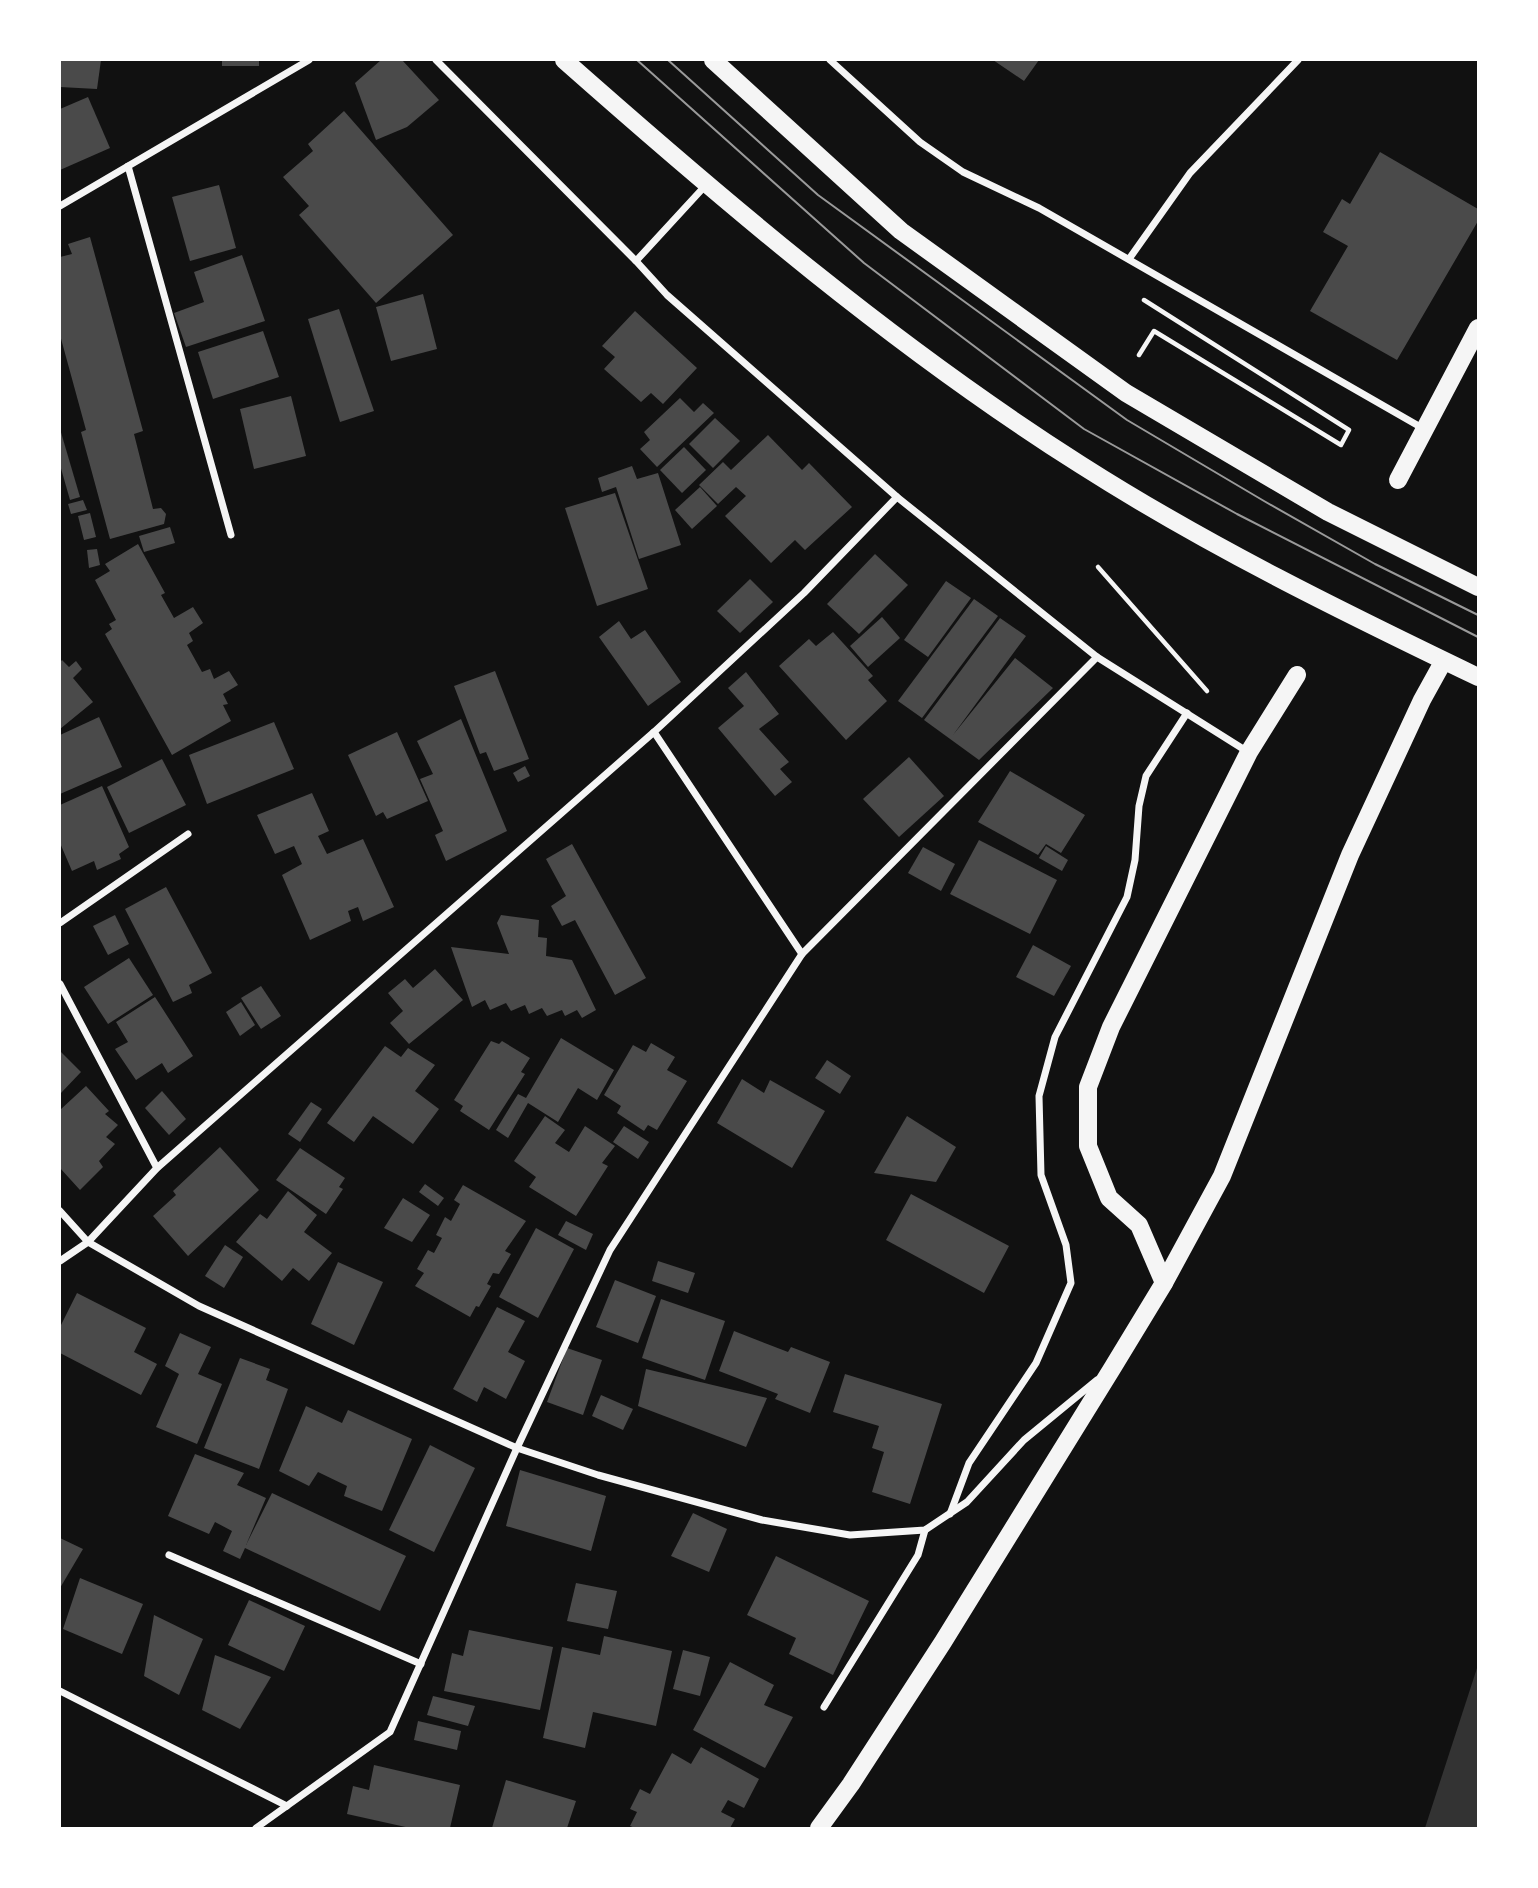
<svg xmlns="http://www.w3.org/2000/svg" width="1538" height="1888" viewBox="0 0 1538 1888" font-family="Mulish,sans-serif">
<rect width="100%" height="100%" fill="#111"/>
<!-- water -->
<path fill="#333" d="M1478,1665V1828H1425Z"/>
<!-- building -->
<g fill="#4a4a4a">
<path d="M60,60H101L97,89L60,87Z"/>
<rect x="222" y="60" width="37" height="6"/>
<path d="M381,60H402L439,100L407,127L376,140L355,83Z"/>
<path d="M993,60H1039L1024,81Z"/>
<path d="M88,97L110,148L60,170V109Z"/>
<path d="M344,111L453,235L376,303L299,215L309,206L283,177L313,151L308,144Z"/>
<path d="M1380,152L1478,209V221L1397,360L1310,311L1348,246L1323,232L1342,199L1350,204Z"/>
<path d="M219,185L236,248L190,261L172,197Z"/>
<path d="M90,237L143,431L134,434L153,509L161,508L166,514L164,524L110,539L81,432L86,430L60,335V257L72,254L68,244Z"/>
<path d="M242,255L265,321L186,347L174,313L204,302L194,272Z"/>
<path d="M423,294L437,349L391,361L376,307Z"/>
<path d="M339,309L374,411L340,422L308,319Z"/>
<path d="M635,311L697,368L663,404L651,393L641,402L604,369L615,357L602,346Z"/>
<path d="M263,331L279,377L213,399L198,352Z"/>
<path d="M291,396L306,456L254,469L240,409Z"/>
<path d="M680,398L694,412L703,403L714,413L657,467L640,449L650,440L644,432Z"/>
<path d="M715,418L740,441L713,468L689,444Z"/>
<path d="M60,429L80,497L70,500L60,465Z"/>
<path d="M768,435L802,470L809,463L852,507L805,550L795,540L771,563L725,516L746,496L736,487L718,504L699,485L723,462L731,470Z"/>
<path d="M684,447L706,470L682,493L660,470Z"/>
<path d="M632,466L637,479L658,473L681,545L639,559L616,487L602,492L598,478Z"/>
<path d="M700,487L717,506L692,529L675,510Z"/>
<path d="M615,493L648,589L597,606L565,508Z"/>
<path d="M83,500L87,510L71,514L68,504Z"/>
<path d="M90,513L96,537L84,540L78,516Z"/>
<path d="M170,527L175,543L144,552L139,536Z"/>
<path d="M138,544L165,593L161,595L174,618L193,607L203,623L189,633L193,641L187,645L202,672L210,669L214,679L229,671L238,685L223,694L228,704L223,705L231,721L172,755L105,634L112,629L109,624L116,620L95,580L110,571L105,564Z"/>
<path d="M97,549L100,565L89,568L87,550Z"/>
<path d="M875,554L908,585L859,634L827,604Z"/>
<path d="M750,579L773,602L740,633L717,611Z"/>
<path d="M946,581L971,598L928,657L904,640Z"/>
<path d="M974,599L998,616L922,718L898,701Z"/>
<path d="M882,617L900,638L868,667L850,646Z"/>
<path d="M1000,618L1026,636L953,735L1015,658L1053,688L979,760L924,720Z"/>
<path d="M619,621L631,639L645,630L681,682L648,706L599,637Z"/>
<path d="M833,632L873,676L868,680L887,701L846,740L779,666L809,639L816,646Z"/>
<path d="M62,660L69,667L76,661L82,669L73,678L93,702L60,729V662Z"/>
<path d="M495,671L529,759L494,771L486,752L480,754L454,686Z"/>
<path d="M746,672L779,714L759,729L789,762L780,769L792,782L775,796L718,728L744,706L728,688Z"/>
<path d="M99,717L122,767L60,794V735Z"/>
<path d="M461,719L507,831L446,861L435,835L443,831L420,779L433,774L417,741Z"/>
<path d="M274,722L294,769L207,804L189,755Z"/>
<path d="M397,732L428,801L387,819L383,812L376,816L348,755Z"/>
<path d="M909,757L944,796L899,837L863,799Z"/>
<path d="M162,759L186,805L129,833L107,787Z"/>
<path d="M525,766L530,776L518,782L513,773Z"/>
<path d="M1010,771L1085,815L1061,853L1046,844L1038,855L978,822Z"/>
<path d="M102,786L129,847L119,854L121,859L97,870L94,861L72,871L60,843V805Z"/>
<path d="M312,793L329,831L318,836L327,854L363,839L394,907L363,921L358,907L348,911L351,921L310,940L282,875L302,864L294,846L275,854L257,815Z"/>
<path d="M979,840L1057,880L1030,934L950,894Z"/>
<path d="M572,844L646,978L615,995L575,920L562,926L551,906L566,896L546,859Z"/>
<path d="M1046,846L1068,860L1062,871L1039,858Z"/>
<path d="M923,847L955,864L941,891L908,873Z"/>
<path d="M166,887L212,973L189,985L192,993L173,1002L125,909Z"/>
<path d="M115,915L129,944L108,955L93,926Z"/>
<path d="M501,915L539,920L538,937L547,938L546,956L572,960L596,1010L582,1018L577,1010L565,1016L562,1010L547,1016L542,1008L529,1014L525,1005L511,1011L506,1003L490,1010L485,1000L472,1007L451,947L509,954L497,923Z"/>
<path d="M1033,945L1071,966L1054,996L1016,977Z"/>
<path d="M129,958L153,995L108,1024L84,987Z"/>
<path d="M435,969L463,1000L409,1044L390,1023L403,1011L388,993L405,979L413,988Z"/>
<path d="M261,986L281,1016L261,1029L241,998Z"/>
<path d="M155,997L193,1056L168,1073L162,1063L136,1080L115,1049L128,1042L116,1022Z"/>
<path d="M241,1002L255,1025L240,1036L226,1012Z"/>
<path d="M561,1038L614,1070L597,1100L578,1088L558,1122L528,1103L508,1138L496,1130L518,1094L526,1098Z"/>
<path d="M491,1041L499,1044L502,1041L530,1058L521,1072L525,1074L489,1130L460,1111L463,1106L454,1100Z"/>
<path d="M651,1043L675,1057L667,1070L687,1081L657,1130L648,1125L644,1131L617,1113L621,1106L604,1095L633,1045L646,1052Z"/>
<path d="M385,1046L401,1057L408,1048L435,1065L415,1091L439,1109L413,1144L373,1116L354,1142L327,1123Z"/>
<path d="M60,1051L81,1072L60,1094Z"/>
<path d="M827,1060L851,1076L840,1094L815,1078Z"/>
<path d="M742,1079L764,1093L770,1080L825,1111L792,1168L717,1123Z"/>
<path d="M86,1086L109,1111L105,1114L118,1125L106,1137L115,1144L99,1161L103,1167L80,1190L60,1168V1110Z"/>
<path d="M162,1091L186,1119L169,1135L145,1108Z"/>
<path d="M311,1102L322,1109L300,1142L288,1134Z"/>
<path d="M545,1116L565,1130L555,1143L569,1152L585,1126L615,1146L602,1163L608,1166L576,1216L529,1187L536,1177L514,1161Z"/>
<path d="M907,1116L956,1147L936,1182L874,1173Z"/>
<path d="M624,1126L649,1142L638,1159L613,1142Z"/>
<path d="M220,1147L259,1190L188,1256L153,1216L176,1195L173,1191Z"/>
<path d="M300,1148L345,1178L339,1187L343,1189L326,1214L276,1180Z"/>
<path d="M425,1184L444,1198L438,1206L419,1192Z"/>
<path d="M463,1185L526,1221L505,1251L511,1254L499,1274L493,1273L487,1284L491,1286L479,1307L476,1306L470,1317L415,1286L424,1273L417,1269L428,1250L434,1253L442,1238L436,1235L445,1217L451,1221L460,1204L454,1200Z"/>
<path d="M288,1191L317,1215L304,1232L332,1253L309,1281L293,1268L282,1281L236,1242L260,1214L267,1219Z"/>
<path d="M911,1194L1009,1246L984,1293L886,1240Z"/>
<path d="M403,1198L430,1215L412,1242L384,1228Z"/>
<path d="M566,1221L593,1234L586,1250L558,1235Z"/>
<path d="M536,1228L574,1249L538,1318L499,1297Z"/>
<path d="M225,1245L243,1257L224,1288L205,1276Z"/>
<path d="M658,1261L695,1273L688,1293L652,1281Z"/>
<path d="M338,1262L383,1282L354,1345L311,1324Z"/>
<path d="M615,1280L656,1296L638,1343L596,1327Z"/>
<path d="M77,1293L146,1328L134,1352L157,1364L141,1395L60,1353V1327Z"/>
<path d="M661,1299L725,1321L705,1380L642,1358Z"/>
<path d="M497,1307L525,1321L508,1352L525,1361L506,1399L484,1387L477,1402L453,1389Z"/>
<path d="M734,1331L788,1352L791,1347L830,1362L810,1413L775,1399L778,1394L719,1371Z"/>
<path d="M180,1333L211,1347L198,1374L222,1384L197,1444L156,1427L179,1374L165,1366Z"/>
<path d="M567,1348L602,1360L583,1415L547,1402Z"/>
<path d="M240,1358L270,1369L266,1380L288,1389L259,1469L204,1448Z"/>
<path d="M646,1369L767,1398L746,1447L638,1406Z"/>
<path d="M845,1374L942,1404L910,1504L872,1492L884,1452L872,1448L879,1426L833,1412Z"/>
<path d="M601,1395L633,1409L623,1430L592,1416Z"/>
<path d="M306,1406L342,1423L348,1410L412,1439L382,1511L344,1496L347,1486L318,1472L309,1486L279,1471Z"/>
<path d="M430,1445L475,1468L434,1552L389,1530Z"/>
<path d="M195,1454L244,1473L237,1485L266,1498L246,1545L272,1493L406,1556L380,1611L245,1548L240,1559L223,1551L232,1531L215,1522L209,1534L168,1516Z"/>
<path d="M520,1470L606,1496L591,1551L506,1526Z"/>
<path d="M693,1513L727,1529L709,1572L671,1556Z"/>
<path d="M60,1538L83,1549L60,1588Z"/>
<path d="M776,1556L869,1601L833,1675L789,1654L796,1638L747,1615Z"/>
<path d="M80,1578L143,1604L122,1654L63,1629Z"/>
<path d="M576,1583L617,1591L608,1629L567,1621Z"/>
<path d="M249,1600L305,1626L284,1671L228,1645Z"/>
<path d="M154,1615L203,1639L179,1695L144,1676Z"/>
<path d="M469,1630L553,1647L540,1710L444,1691L452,1653L463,1656Z"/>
<path d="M604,1636L672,1651L656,1726L593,1712L585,1748L543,1738L562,1647L600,1655Z"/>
<path d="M683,1650L710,1657L700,1696L673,1689Z"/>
<path d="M215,1655L271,1677L240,1729L202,1710Z"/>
<path d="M730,1662L774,1685L764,1705L793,1717L765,1768L693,1730Z"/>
<path d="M433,1696L475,1706L468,1726L427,1715Z"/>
<path d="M418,1721L461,1731L457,1750L414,1740Z"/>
<path d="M701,1747L759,1779L744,1808L728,1800L721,1812L735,1819L730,1828H635L630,1826L637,1812L630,1809L640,1789L650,1794L672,1753L691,1764Z"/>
<path d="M374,1765L460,1785L450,1828H410L347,1814L353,1786L369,1790Z"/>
<path d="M506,1780L576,1801L567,1828H492Z"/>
</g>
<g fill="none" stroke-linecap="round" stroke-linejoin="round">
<!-- path -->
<g stroke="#f5f5f5" stroke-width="4.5">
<path d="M1139,355L1154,331L1341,445L1349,430L1144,300"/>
<path d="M1098,567L1207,691"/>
</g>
<!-- minor -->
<g stroke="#f5f5f5" stroke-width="7">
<path d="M436,60L636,261L667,295L897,497L1097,657L1248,752"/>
<path d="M830,60L920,142L963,172L1039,208L1424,429"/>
<path d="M128,166L231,535"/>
<path d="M60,206L309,60"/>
<path d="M1129,259L1190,173L1298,60"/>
<path d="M636,261L705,186"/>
<path d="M654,732L802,954L1097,657"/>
<path d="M60,923L188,834"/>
<path d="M60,984L157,1168"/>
<path d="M60,1211L88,1242L199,1306L517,1448L598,1475L762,1520L850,1535L925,1530L967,1502L1024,1440L1097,1380"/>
<path d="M60,1261L88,1242L157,1168L654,732L804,593L897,497"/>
<path d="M950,1514L969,1463L1036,1363L1071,1283L1066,1245L1041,1175L1039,1096L1055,1037L1127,897L1135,860L1139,806L1146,776L1187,713"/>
<path d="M169,1555L421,1664"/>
<path d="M60,1691L287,1806"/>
<path d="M824,1707L918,1555L925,1530"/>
<path d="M256,1828L390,1732L517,1448L610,1250L802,954"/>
</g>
<!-- primary -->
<g stroke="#f5f5f5" stroke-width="18">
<path d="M564,60C728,205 895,347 1081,465C1208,546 1343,612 1478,677"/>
<path d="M713,60L901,231L1126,393L1328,512L1478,587"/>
<path d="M1398,480L1478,328"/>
<path d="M1164,1283L1139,1225L1109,1198L1088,1146V1087L1111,1027L1249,752L1297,675"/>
<path d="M819,1828L851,1784L943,1642L1113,1367L1164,1283L1222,1176L1350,855L1422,700L1443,662"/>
</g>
<!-- tram -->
<g stroke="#9a9a9a" stroke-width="2">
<path d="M637,60L864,263L1084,429L1237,514L1478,637"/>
<path d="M668,60L818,195L1127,420L1264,501L1375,564L1478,615"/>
</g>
</g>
<!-- border -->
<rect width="1538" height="1888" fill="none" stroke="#ffffff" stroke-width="122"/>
</svg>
